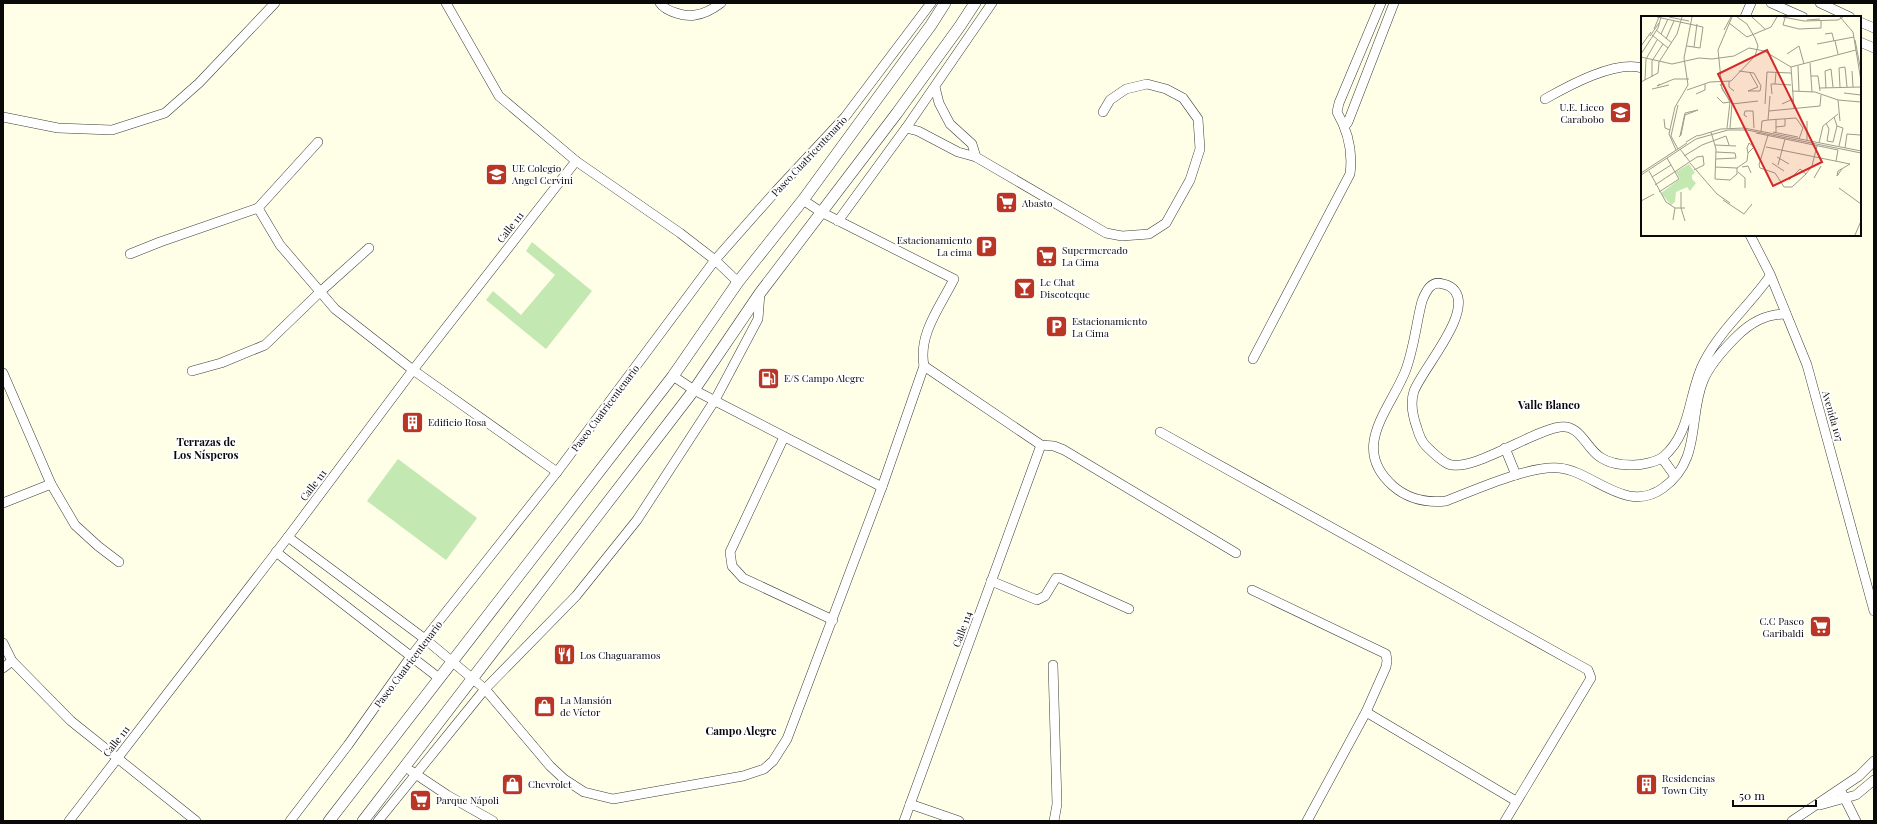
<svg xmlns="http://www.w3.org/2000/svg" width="1877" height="824" viewBox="0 0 1877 824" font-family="'Playfair Display',serif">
<rect width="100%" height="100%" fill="#fffee6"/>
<!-- green -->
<g fill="#c4e8b1">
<path d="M532,242L592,291L546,349L486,300L493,291L521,315L555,275L526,251Z"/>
<path d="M398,459L477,518L446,560L367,501Z"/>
</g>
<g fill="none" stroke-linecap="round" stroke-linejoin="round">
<defs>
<g id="minor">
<path d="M446,3L499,96L576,161L680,233L715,260L738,282"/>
<path d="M660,3C666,12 686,17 695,15C705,14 713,9 721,3"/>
<path d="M1771,3L1803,17"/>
<path d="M1820,3L1850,17"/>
<path d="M1745,17L1751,3"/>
<path d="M1860,22L1874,28"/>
<path d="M1860,42L1874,48"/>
<path d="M935,87L939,103L950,124L972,144L976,157"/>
<path d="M1545,99C1568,86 1615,60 1642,68"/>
<path d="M3,117L58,128L112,130L165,113L199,83L275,3"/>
<path d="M1345,126L1348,122L1394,3"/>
<path d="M906,128L918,131L958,152L976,157L1106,233L1122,236L1149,234L1166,223L1190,180L1200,149L1198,119L1183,98L1166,89L1147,84L1126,89L1110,100L1103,112"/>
<path d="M803,200L821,212L954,279C940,307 918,334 924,366"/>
<path d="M258,208L280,245L335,309L413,370L557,472"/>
<path d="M838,221L906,128L992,3"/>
<path d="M1750,235L1770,274L1807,365L1874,611"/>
<path d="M130,254L160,242L258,208L318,142"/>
<path d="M1770,276C1750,305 1721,329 1704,362C1688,392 1692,433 1663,457C1656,462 1642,465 1633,465C1621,465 1610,464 1600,457C1586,448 1580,424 1560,427C1531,431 1472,473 1448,464C1440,460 1433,453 1426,446C1421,441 1419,435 1417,428C1413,417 1410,403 1414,391C1423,368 1472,314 1455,291C1452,287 1448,285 1443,284C1431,280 1426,291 1422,301C1416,324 1414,349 1405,372C1389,411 1350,448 1393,486C1408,499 1427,503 1446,501C1475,490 1530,465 1559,468C1593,471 1626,515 1663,488C1702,460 1688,418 1703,381C1710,364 1723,350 1736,337C1750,323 1765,314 1786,314"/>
<path d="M1253,359L1350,174C1353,152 1348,131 1337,112L1339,103L1381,3"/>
<path d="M192,371L221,363L265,345L320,292L369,248"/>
<path d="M3,373L51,484L3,503"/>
<path d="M673,376L694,390L882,487"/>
<path d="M1160,432L1588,670L1591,678L1505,821"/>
<path d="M784,437L730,552L732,566L743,578L833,620"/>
<path d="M1505,448L1516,475"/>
<path d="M1662,458L1675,476"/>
<path d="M51,484L75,525L98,546L119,562"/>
<path d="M288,537L425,639L485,689L550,766L564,779L584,792L613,799L743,776L764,769L773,761L787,739L882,487L924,366L1041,445L1054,446L1064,450L1236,553"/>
<path d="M276,552L439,678"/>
<path d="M991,581L1037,600L1045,596L1056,578H1060L1129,609"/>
<path d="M1252,590L1386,654L1387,661L1386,667L1366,712"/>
<path d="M3,643L12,661L71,721L196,821"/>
<path d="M1053,665L1057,804L1054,821"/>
<path d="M3,668L12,661"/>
<path d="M411,771L447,795L493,821"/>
<path d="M1842,793L1856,821"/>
<path d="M910,804L959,821"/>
<path d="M1820,805L1856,795L1874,780"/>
<path d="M69,821L288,537L413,370L576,161"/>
<path d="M290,821L348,745L412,655L557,472L715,260L776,191L845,117L931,3"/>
<path d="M378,821L485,689L576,596L637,520L715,400L758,319L760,293"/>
<path d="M904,821L1041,445"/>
<path d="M1307,821L1366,712L1516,801"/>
<path d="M1792,821L1859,776L1874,761"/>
</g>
<g id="tertiary">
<path d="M329,821L673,376L738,282L803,200L931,25L945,3"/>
<path d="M363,821L694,390L760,293L897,113L960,26L975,3"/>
</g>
</defs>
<!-- minor casing -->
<use href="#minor" stroke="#3c3c3c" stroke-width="10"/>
<!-- tertiary casing -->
<use href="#tertiary" stroke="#3c3c3c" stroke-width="12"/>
<!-- minor -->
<use href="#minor" stroke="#fff" stroke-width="9"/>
<!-- tertiary -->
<use href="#tertiary" stroke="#fff" stroke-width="11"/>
</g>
<!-- icons -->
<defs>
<symbol id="university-square" viewBox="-11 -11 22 22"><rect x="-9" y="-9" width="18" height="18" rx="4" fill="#b83623" stroke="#fff"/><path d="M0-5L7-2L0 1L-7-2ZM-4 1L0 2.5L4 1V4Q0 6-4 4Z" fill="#fff"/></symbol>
<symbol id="school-square" viewBox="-11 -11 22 22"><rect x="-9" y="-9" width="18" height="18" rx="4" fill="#b83623" stroke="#fff"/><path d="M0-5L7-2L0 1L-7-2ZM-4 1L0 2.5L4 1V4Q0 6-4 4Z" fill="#fff"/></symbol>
<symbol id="supermarket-square" viewBox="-11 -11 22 22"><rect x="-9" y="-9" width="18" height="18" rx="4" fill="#b83623" stroke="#fff"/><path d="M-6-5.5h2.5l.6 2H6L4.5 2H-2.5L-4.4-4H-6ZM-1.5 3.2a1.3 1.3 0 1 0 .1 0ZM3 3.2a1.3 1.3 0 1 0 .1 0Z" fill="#fff"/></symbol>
<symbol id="parking-square" viewBox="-11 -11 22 22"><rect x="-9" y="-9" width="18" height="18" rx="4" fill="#b83623" stroke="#fff"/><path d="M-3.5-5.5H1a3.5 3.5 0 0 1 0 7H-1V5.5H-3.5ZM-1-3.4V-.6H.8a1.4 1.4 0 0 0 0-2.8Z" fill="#fff"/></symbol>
<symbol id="bar-square" viewBox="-11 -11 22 22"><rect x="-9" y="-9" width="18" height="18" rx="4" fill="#b83623" stroke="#fff"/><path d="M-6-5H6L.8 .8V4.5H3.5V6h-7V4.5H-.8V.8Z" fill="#fff"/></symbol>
<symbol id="fuel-square" viewBox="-11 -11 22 22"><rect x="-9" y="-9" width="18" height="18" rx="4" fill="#b83623" stroke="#fff"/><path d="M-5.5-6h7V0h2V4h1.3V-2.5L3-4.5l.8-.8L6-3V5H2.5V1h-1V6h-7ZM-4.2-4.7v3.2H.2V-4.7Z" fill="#fff"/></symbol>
<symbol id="building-square" viewBox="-11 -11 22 22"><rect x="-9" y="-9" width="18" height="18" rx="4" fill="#b83623" stroke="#fff"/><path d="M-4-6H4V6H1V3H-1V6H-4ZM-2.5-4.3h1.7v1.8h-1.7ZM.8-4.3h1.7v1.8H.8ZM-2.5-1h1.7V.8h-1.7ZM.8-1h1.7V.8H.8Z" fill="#fff"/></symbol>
<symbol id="restaurant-square" viewBox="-11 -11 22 22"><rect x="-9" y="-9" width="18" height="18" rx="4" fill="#b83623" stroke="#fff"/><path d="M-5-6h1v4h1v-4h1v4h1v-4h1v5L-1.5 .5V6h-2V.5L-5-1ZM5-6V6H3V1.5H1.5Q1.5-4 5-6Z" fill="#fff"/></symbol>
<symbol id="shop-square" viewBox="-11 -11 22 22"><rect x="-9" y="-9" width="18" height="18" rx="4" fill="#b83623" stroke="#fff"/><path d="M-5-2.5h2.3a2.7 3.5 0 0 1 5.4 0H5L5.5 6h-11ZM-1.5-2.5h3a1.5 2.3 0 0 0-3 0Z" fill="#fff"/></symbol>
</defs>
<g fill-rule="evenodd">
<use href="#university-square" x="1608" y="100" width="25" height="25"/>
<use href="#school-square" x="484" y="162" width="25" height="25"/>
<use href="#supermarket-square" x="994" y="190" width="25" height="25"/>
<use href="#parking-square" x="974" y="234" width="25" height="25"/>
<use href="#supermarket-square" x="1034" y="244" width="25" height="25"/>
<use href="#bar-square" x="1012" y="276" width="25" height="25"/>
<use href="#parking-square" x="1044" y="314" width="25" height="25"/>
<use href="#fuel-square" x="756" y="366" width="25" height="25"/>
<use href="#building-square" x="400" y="410" width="25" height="25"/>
<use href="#supermarket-square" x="1808" y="614" width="25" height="25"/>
<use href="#restaurant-square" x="552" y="642" width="25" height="25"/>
<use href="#shop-square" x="532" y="694" width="25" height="25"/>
<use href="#shop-square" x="500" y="772" width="25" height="25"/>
<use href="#building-square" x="1634" y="772" width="25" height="25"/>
<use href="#supermarket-square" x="408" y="788" width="25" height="25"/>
</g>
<g text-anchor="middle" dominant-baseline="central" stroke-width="4" stroke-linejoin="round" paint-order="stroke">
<!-- poi labels -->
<g font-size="10" fill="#090909" stroke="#fff" text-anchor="start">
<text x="1604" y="107" text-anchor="end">U.E. Liceo<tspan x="1604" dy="12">Carabobo</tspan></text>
<text x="512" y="168">UE Colegio<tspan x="512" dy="12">Angel Cervini</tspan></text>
<text x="1022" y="203">Abasto</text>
<text x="972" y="240" text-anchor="end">Estacionamiento<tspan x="972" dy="12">La cima</tspan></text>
<text x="1062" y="250">Supermercado<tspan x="1062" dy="12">La Cima</tspan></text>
<text x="1040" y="282">Le Chat<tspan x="1040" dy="12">Discoteque</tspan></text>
<text x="1072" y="321">Estacionamiento<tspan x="1072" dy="12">La Cima</tspan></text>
<text x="784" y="378">E/S Campo Alegre</text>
<text x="428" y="422">Edificio Rosa</text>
<text x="1804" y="621" text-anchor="end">C.C Paseo<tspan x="1804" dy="12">Garibaldi</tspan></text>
<text x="580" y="655">Los Chaguaramos</text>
<text x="560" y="700">La Mansión<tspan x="560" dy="12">de Víctor</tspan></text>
<text x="1662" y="778">Residencias<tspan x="1662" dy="12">Town City</tspan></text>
<text x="528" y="784">Chevrolet</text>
<text x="436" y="800">Parque Nápoli</text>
</g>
<!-- street labels -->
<g font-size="10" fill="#090909" stroke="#fff">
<text transform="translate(809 156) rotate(-47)">Paseo Cuatricentenario</text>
<text transform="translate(510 227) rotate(-52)">Calle 111</text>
<text transform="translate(605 408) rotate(-53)">Paseo Cuatricentenario</text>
<text transform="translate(1833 416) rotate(74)">Avenida 107</text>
<text transform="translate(313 485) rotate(-53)">Calle 111</text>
<text transform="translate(962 629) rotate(-70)">Calle 114</text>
<text transform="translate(408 664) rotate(-53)">Paseo Cuatricentenario</text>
<text transform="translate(116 741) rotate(-52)">Calle 111</text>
</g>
<!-- neighbourhood labels -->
<g font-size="11" font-weight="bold" fill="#090909" stroke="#fff">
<text x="1549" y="404">Valle Blanco</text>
<text x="206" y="441">Terrazas de<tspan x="206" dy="13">Los Nísperos</tspan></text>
<text x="741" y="730">Campo Alegre</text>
</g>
</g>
<!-- overview -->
<g transform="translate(1641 16)">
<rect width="220" height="220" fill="#fffee6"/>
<path d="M48,148L54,157L51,159V163L55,167L49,175L46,171L35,176L34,186L30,189L20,177L39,163L35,156Z" fill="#c4e8b1"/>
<path fill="none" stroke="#9d9c8e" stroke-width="1" d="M16,1L62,11L59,32L46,30M28,1L48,5M111,1L124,13M142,1L163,5L197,4L202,1M199,1L212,16L220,65M144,2L142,9L158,13L180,12V5M166,4L179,3M88,7L106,21L130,11L136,1M13,13L18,1M15,14L31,27M83,14L90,1M20,18L27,3M184,18L191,17L193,25M11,19L27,32M9,20L18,7M25,23L33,5M214,24L220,55M194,25L197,38M176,28L213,21M0,30L10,16M53,31L56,8M0,38L17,12L20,1M146,38L158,30L163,48M0,41L31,48L58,42L71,43L93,40L108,32L123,35L150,51L215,34M169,47L171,76M157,50L158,75M150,51L153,93M98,55L113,57L120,70L119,75H107M211,55L212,71M135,56L134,68L150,69M170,60H177L179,75M11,61V45L22,28M4,64L5,43L16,24M88,65V71L93,75M0,66L17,57L18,46L36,18L41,1M19,68L16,70L33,63H48M79,68L89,86L86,112M199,71L198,52L204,51L206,71M179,72L220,71M185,72L184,55L190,53L192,71M11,73L28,69M46,74L69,66L90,65L114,40L117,30L114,22L106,8L96,1M107,75L117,71L109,57M151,75L174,76L197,84L220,86M203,77L220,79M55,78L64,74V68M131,78L130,68H134M129,80L127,104L155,102L162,112L158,123M76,81L82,87L89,86M197,84L199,105M91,88L117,85M124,88L126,56L150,57M141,88L152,83M128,95L179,90L180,79M106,101L103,99L104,95H112L113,112M23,103L24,112L29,114M185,107L188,113L186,125L192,126L196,110L193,101M196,110L202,112L198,130M135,111L144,110V103M89,112L91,88L81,73L77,34L91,1M220,112V139M70,116L75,133L74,163L89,164L96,158V152M120,116L121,105L127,104M132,116L157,121M135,116V103M115,117L197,134L195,145M127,119L118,149L119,152L134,157L143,171H151L165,158L171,150L176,130M57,120L80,113L103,112L220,135M38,121L40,119L44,99L57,94L44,97L39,120M166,124V105M45,126L57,119M108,127L113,131L107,137L106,132ZM178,127L182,110L197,98M74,129L95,130M125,131L209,148L197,155L196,160L201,153M204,132L206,118L219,119M37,133L30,120L37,89M39,133L49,146M35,134L28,118L34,91L47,69L43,42L51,1M43,140L61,129L85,120L88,129M136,141L148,148M75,143L95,142L94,137L75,136M49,147L76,178L89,187M131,147L143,155M137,149L144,123M74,151L96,152L106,145L107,137M101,151L107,150L110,157M8,155L25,186L34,192H44M97,156L104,162V172M0,157L46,127M0,159L55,123L87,114H106L220,137M11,161L30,149M173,162L180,150M148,164L159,153L165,158M14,169L56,141L62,140L63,149L53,154M198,172L220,188M18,176L38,163L26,142M40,176V192L44,205M82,184L103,198M0,185L13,178M103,198L111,188M32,204L34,192M214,219L220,205"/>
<path fill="#d62828" fill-opacity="0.15" stroke="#d62828" stroke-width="2" d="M126,34L181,146L132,170L77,58Z"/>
<rect width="220" height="220" fill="none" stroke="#090909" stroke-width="2"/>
</g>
<!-- border -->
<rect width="1877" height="824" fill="none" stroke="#090909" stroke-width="8"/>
<!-- scale -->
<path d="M1733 800v6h83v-6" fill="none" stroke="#090909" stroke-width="2"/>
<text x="1739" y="800" font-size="12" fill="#090909" stroke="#ffffff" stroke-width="3" paint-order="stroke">50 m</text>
</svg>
